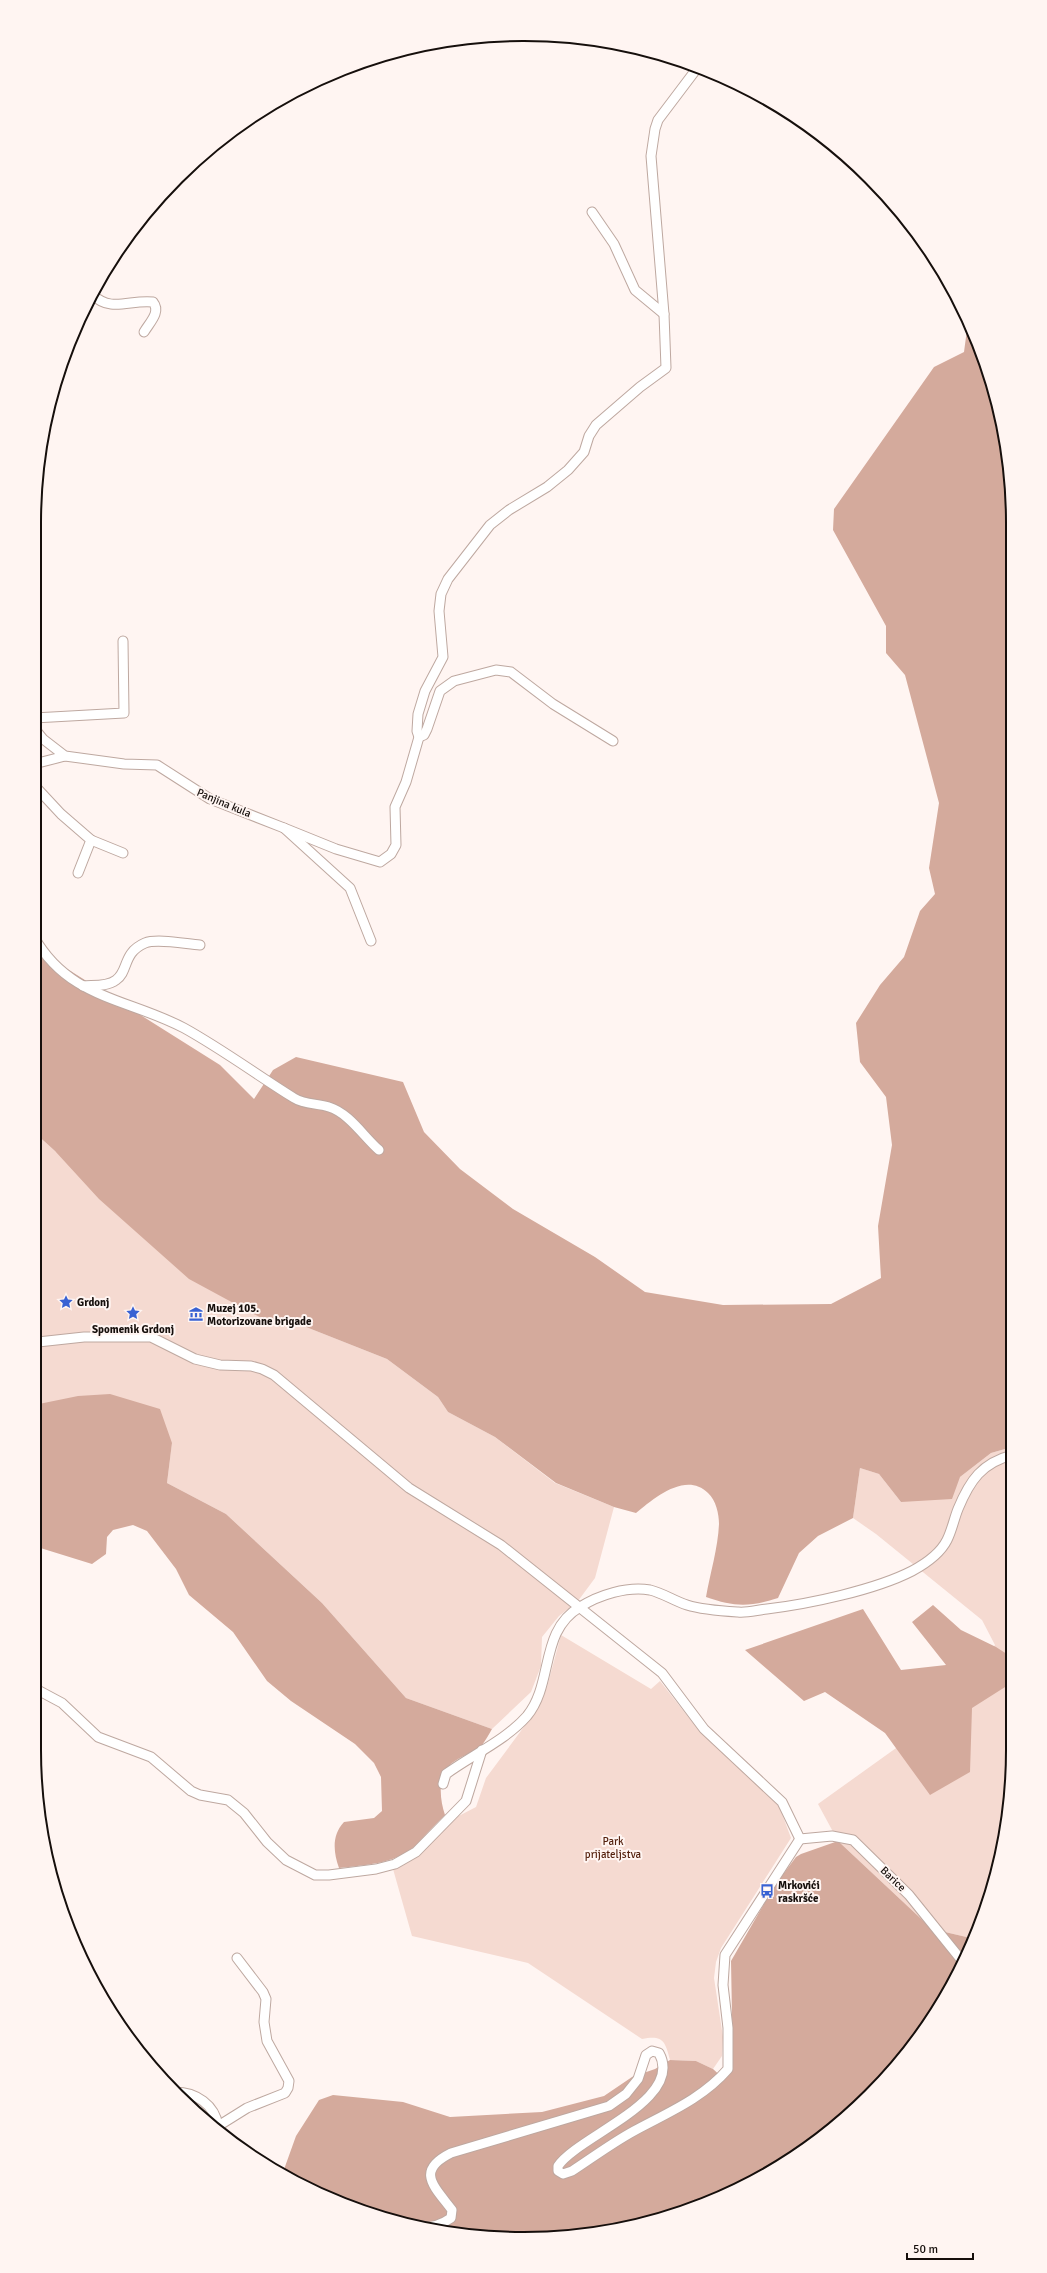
<svg xmlns="http://www.w3.org/2000/svg" width="1047" height="2273" viewBox="0 0 1047 2273" font-family="Signika,sans-serif">
<rect width="100%" height="100%" fill="#fff5f2"/>
<!-- green -->
<g fill="#f5dad1">
<path d="M34,1132L55,1151L278,1327H306L387,1359L438,1397L448,1412L495,1437L555,1483L614,1507L595,1578L578,1601L559,1616L542,1637L541,1666L531,1692L492,1729L406,1698L322,1603L226,1514L167,1483L172,1443L34,1405Z"/>
<path d="M1012,1447L1013,1750L1004,1845L975,1939L932,1929L838,1841L818,1804L945,1713L995,1645L982,1620L876,1534L853,1518L860,1468L879,1474L901,1502L960,1477L991,1453Z"/>
<path d="M34,1606L40,1611L42,1681L34,1677Z"/>
<path d="M561,1635L651,1689L660,1681L700,1732L778,1803L791,1838L721,1948L716,1962L714,1978L723,2037L722,2056L713,2069L696,2061L670,2060C665,2041 663,2035 642,2039L528,1963L412,1936L393,1869L451,1820L476,1807L486,1778L535,1712L547,1687Z"/>
</g>
<!-- forest -->
<g fill="#d4aa9c">
<path d="M968,322L976,336L1009,459L1012,1447L991,1453L960,1477L952,1499L901,1502L879,1474L860,1468L853,1518L818,1536L799,1553L778,1598C750,1607 734,1607 706,1597C710,1574 718,1548 719,1524C719,1514 716,1500 708,1493C686,1471 654,1498 636,1513L614,1507L556,1483L495,1437L448,1412L438,1397L387,1359L306,1327H278L189,1279L99,1199L55,1151L34,1132V948L220,1065L254,1099L273,1070L296,1057L403,1082L424,1132L460,1169L513,1209L595,1257L645,1292L723,1305L831,1304L881,1278L878,1226L892,1145L886,1097L860,1062L856,1023L880,985L904,957L920,911L935,894L929,868L939,803L905,675L886,653V626L833,530L834,509L934,367L964,352Z"/>
<path d="M110,1394L160,1409L172,1443L167,1483L226,1514L322,1603L406,1698L492,1729C489,1734 486,1740 482,1745C475,1752 463,1755 455,1761C437,1772 439,1797 445,1815C434,1825 425,1836 415,1846C395,1864 365,1865 339,1868C333,1851 332,1835 344,1822L374,1818L382,1811L381,1777L374,1763L355,1744L291,1701L267,1681L233,1632L189,1595L176,1569L147,1531L133,1525L113,1530L107,1537L106,1554L92,1564L34,1546V1405L78,1396Z"/>
<path d="M933,1605L961,1630L996,1647L1013,1658V1682L972,1708L970,1772L930,1795L885,1733L825,1692L804,1701L745,1650L863,1609L901,1670L946,1665L912,1622Z"/>
<path d="M838,1841L932,1929L975,1939L947,1994L892,2072L846,2118L768,2174L681,2213L619,2230L523,2239L428,2230L336,2202L282,2175L296,2136L319,2100L333,2095L403,2102L450,2117L542,2112L604,2096L632,2077L655,2069L670,2060L696,2061L713,2069L724,2079L733,2069L731,1961L775,1885L796,1857L801,1854Z"/>
</g>
<g fill="none" stroke-linecap="round" stroke-linejoin="round">
<defs>
<g id="street">
<path d="M592,212L614,244L635,290L664,314"/>
<path d="M93,295C111,313 131,299 153,302C161,312 150,322 144,332"/>
<path d="M34,718L124,713L123,641"/>
<path d="M34,728L43,739L65,756L124,764L157,765L210,799L284,828L350,888L371,941"/>
<path d="M419,737L424,735L427,729L440,691L454,681L496,670L511,672L553,704L613,741"/>
<path d="M34,764L65,756"/>
<path d="M34,785L61,814L91,840L78,873"/>
<path d="M284,828L336,849L380,862L391,854L396,845L395,807L406,782L419,737L417,731L418,714L425,691L443,657L439,611L441,594L448,579L490,525L509,510L547,487L568,470L584,452L589,436L596,425L640,387L666,368L664,314L651,156L655,129L658,120L698,67"/>
<path d="M91,840L123,853"/>
<path d="M34,937C69,999 127,998 184,1028C222,1049 257,1075 294,1098C305,1105 317,1103 329,1107C349,1113 364,1137 379,1150"/>
<path d="M83,986C93,985 107,987 116,980C129,971 122,953 145,943C157,938 186,944 200,945"/>
<path d="M38,1342L84,1337H151L195,1359L220,1365L251,1366L262,1369L274,1375L409,1488L501,1545L662,1673L704,1729L782,1802L800,1839"/>
<path d="M34,1688L62,1703L98,1737L151,1757L191,1791L200,1795L228,1800L244,1813L267,1842L286,1860L315,1875H329L376,1869L395,1864L416,1852L466,1801L482,1750"/>
<path d="M443,1784L446,1774C472,1755 506,1740 527,1716C554,1683 539,1631 580,1607C599,1595 627,1586 650,1590C663,1593 674,1601 687,1605C703,1610 721,1611 738,1612C747,1613 757,1610 767,1609C809,1604 875,1590 912,1571C925,1564 940,1554 947,1540C952,1530 954,1519 958,1509C970,1480 982,1463 1012,1455"/>
<path d="M800,1839L832,1836L853,1840L909,1895L963,1962"/>
<path d="M175,2092C196,2092 215,2105 218,2126"/>
<path d="M206,2121L211,2122L215,2128L247,2108L285,2093L288,2088L289,2081L267,2041L264,2022L266,1999L263,1992L237,1958"/>
<path d="M419,2227C430,2228 441,2225 451,2218L452,2210C434,2186 415,2171 451,2153L609,2106L626,2094L638,2079L646,2055L652,2051L659,2053C685,2100 578,2136 558,2166V2171L563,2174L572,2171C592,2158 612,2143 634,2131C667,2113 702,2099 728,2069V2028L723,1985L725,1955L800,1839"/>
</g>
</defs>
<!-- street casing -->
<use href="#street" stroke="#bea8a0" stroke-width="11"/>
<!-- street -->
<use href="#street" stroke="#fff" stroke-width="9"/>
</g>
<!-- icons -->
<defs>
<symbol id="sight-bare" viewBox="-9 -9 18 18"><path d="M0-6L1.8-2.2L6-1.7L2.9 1.2L3.7 5.4L0 3.3L-3.7 5.4L-2.9 1.2L-6-1.7L-1.8-2.2Z" fill="#3962d3" stroke="#fff5f2" stroke-width="2.5" paint-order="stroke"/></symbol>
<symbol id="museum-bare" viewBox="-9 -9 18 18"><path d="M0-6L6-3V-2H-6V-3ZM-5-1h2V3h-2ZM-1-1h2V3h-2ZM3-1h2V3H3ZM-6 4H6V6H-6Z" fill="#3962d3" stroke="#fff5f2" stroke-width="2.5" paint-order="stroke"/></symbol>
<symbol id="bus-bare" viewBox="-9 -9 18 18"><path d="M-5-6H5V4H4V6H2V4H-2V6H-4V4H-5ZM-3.5-4V0h7V-4ZM-3.5 1.2v1.5H-2V1.2ZM2 1.2v1.5H3.5V1.2Z" fill="#3962d3" stroke="#fff5f2" stroke-width="2.5" paint-order="stroke"/></symbol>
</defs>
<g fill-rule="evenodd">
<use href="#sight-bare" x="56" y="1292" width="20" height="20"/>
<use href="#sight-bare" x="123" y="1303" width="20" height="20"/>
<use href="#museum-bare" x="186" y="1304" width="20" height="20"/>
<use href="#bus-bare" x="757" y="1881" width="20" height="20"/>
</g>
<g text-anchor="middle" dominant-baseline="central" stroke-width="4" stroke-linejoin="round" paint-order="stroke">
<!-- street labels -->
<g font-size="11" fill="#160f0c" stroke="#fff5f2">
<text transform="translate(224 803) rotate(23)">Panjina kula</text>
<text transform="translate(893 1879) rotate(44)">Barice</text>
</g>
<!-- poi labels -->
<g font-size="11" font-weight="bold" fill="#160f0c" stroke="#fff5f2" text-anchor="start">
<text x="77" y="1302">Grdonj</text>
<text x="207" y="1308">Muzej 105.<tspan x="207" dy="13">Motorizovane brigade</tspan></text>
<text x="133" y="1329" text-anchor="middle">Spomenik Grdonj</text>
<text x="778" y="1885">Mrkovići<tspan x="778" dy="13">raskršće</tspan></text>
</g>
<!-- park labels -->
<g font-size="11" fill="#531f0c" stroke="#fff5f2">
<text x="613" y="1841">Park<tspan x="613" dy="13">prijateljstva</tspan></text>
</g>
</g>
<!-- crop -->
<path d="M0 0H1047V2273H0ZM523 41H524A482 482 0 0 1 1006 523V1750A482 482 0 0 1 524 2232H523A482 482 0 0 1 41 1750V523A482 482 0 0 1 523 41Z" fill="#fff5f2" fill-rule="evenodd"/>
<path fill="none" stroke="#160f0c" stroke-width="2" d="M523 41H524A482 482 0 0 1 1006 523V1750A482 482 0 0 1 524 2232H523A482 482 0 0 1 41 1750V523A482 482 0 0 1 523 41Z"/>
<!-- scale -->
<path d="M907 2253v6h66v-6" fill="none" stroke="#160f0c" stroke-width="2"/>
<text x="913" y="2253" font-size="12" fill="#160f0c" stroke="#fff5f2" stroke-width="3" paint-order="stroke">50 m</text>
</svg>
